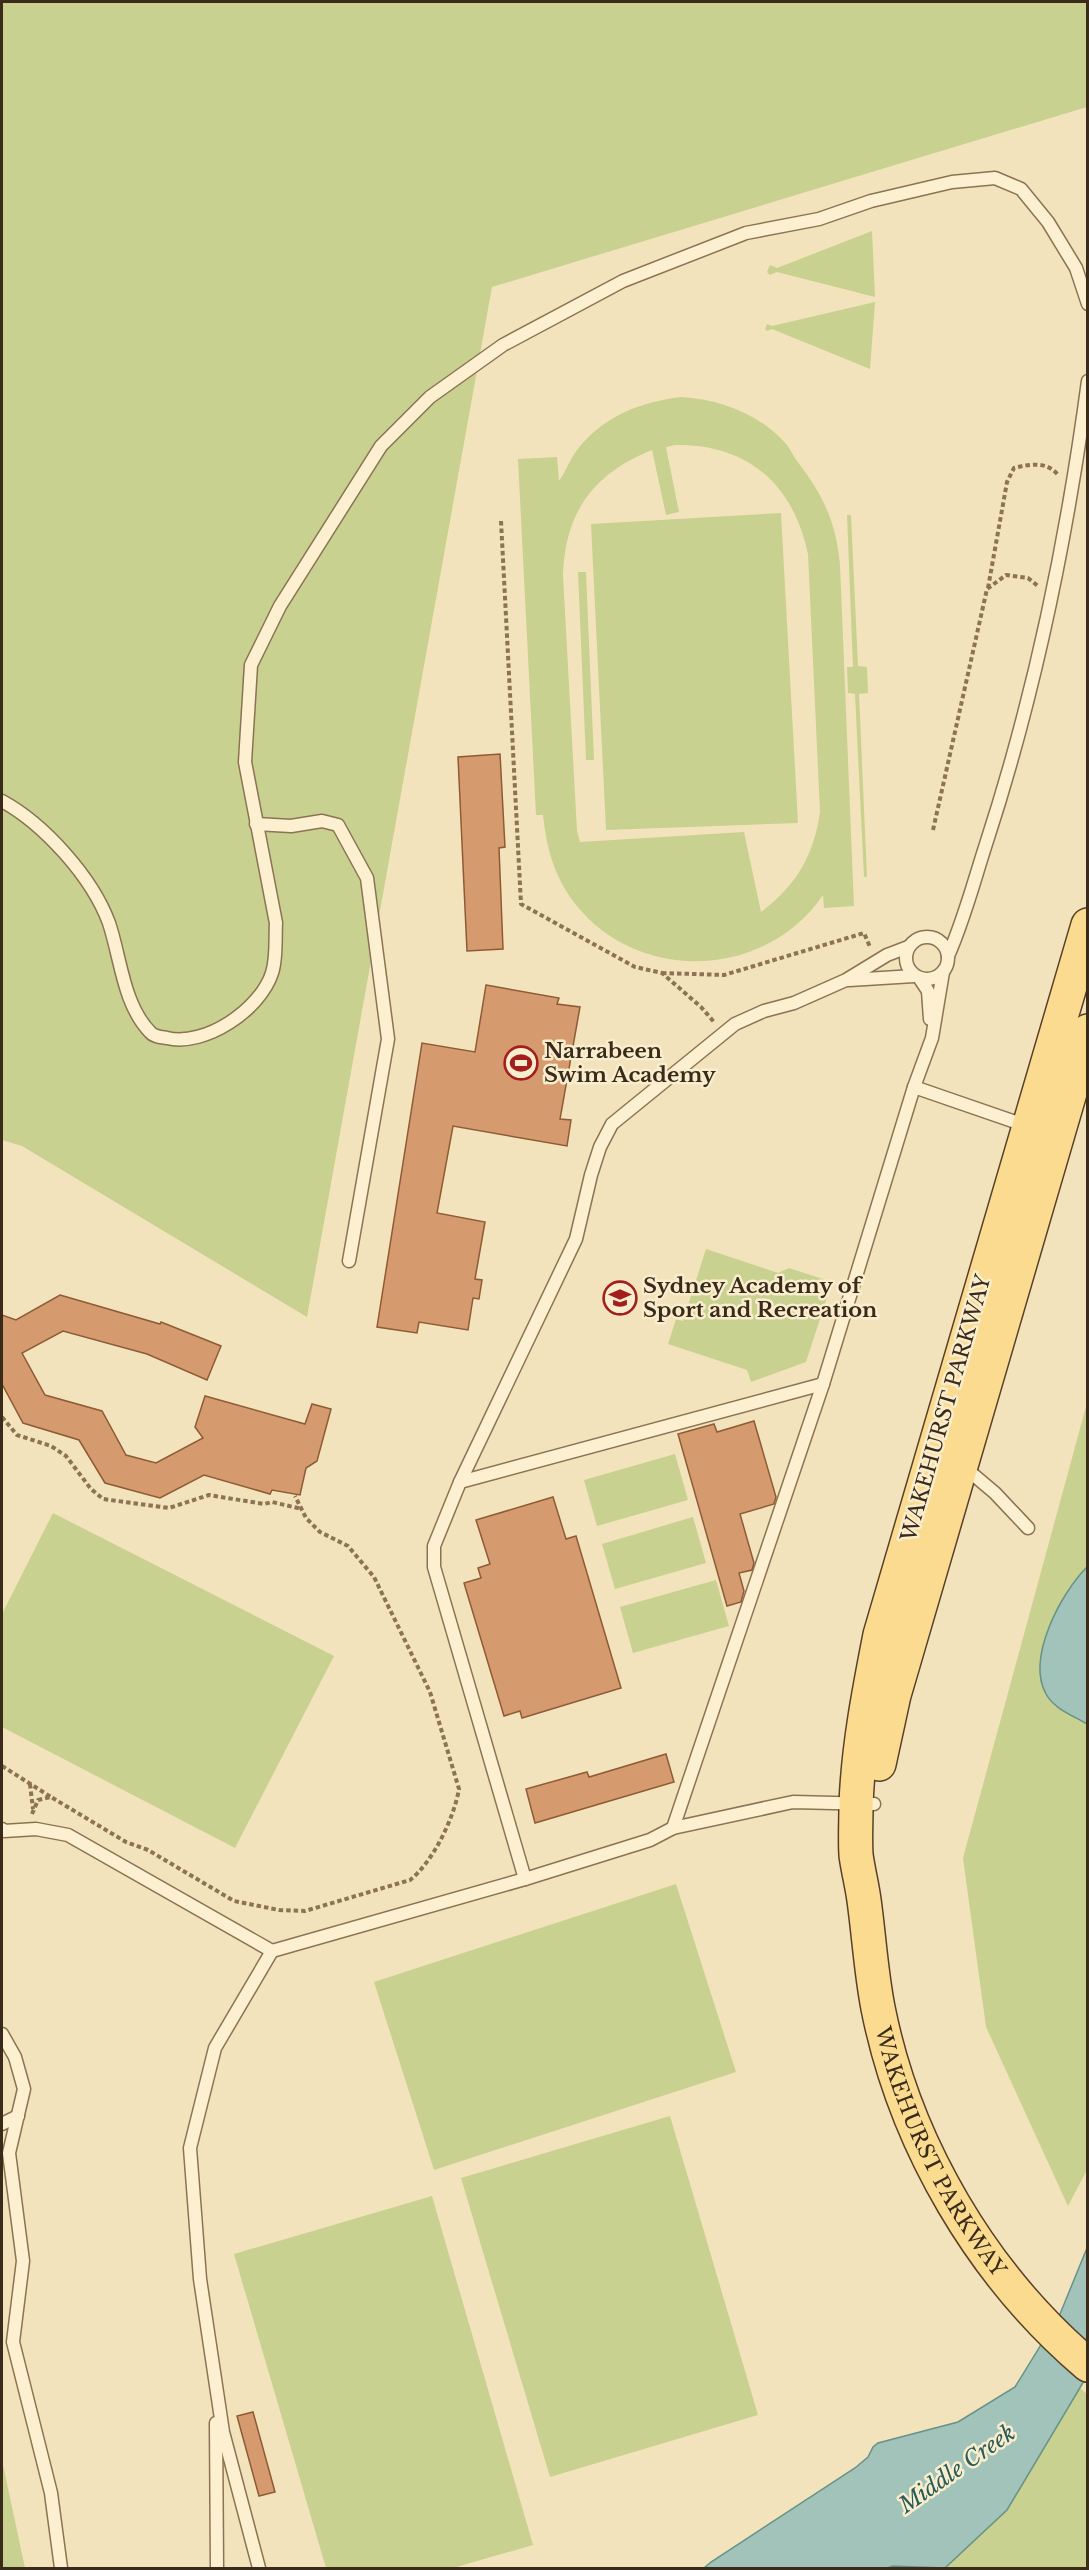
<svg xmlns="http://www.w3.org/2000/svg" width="1089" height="2570" viewBox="0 0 1089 2570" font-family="'Libre Baskerville',serif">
<rect width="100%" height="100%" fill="#f3e3bc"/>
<!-- green -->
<g fill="#c8d18f" fill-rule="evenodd">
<path d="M2,2H1087V107L492,287L307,1317L22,1146L2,1140Z"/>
<path d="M872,231L875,297L777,272L770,275L767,272L770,265L777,268Z"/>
<path d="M875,302L870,369L772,329L767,331L765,329L767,324L772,326Z"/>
<path d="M681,397C719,399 761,414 787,445C791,450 793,456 797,461C823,495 836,521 840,565L854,906L824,908L823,895C764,982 631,984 570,897C553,872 546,845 543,815H536L518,459L557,457L559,481C565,473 568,464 573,456C597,419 638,402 681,397ZM675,445C748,444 793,484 808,554L820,812C814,855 796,886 761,912L744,832L580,842L577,831L563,575C565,512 594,473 652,450L666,515L679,512L666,447Z"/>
<path d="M781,513L798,823L606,830L591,524Z"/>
<path d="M847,515H851L858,666L867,667L868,693L859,694L867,877H864L855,694L848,693L847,667H853Z"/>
<path d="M578,572H586L594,760H586Z"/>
<path d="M706,1249L778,1273L789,1268L832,1282L806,1362L751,1382L747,1370L668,1344L676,1319L683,1321Z"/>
<path d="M1087,1403L1088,2168L1068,2206L986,2027L963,1858Z"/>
<path d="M675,1454L688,1500L597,1526L584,1480Z"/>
<path d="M53,1513L334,1656L235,1848L2,1727V1614Z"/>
<path d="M693,1517L706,1563L615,1589L602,1544Z"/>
<path d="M716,1580L729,1626L633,1653L620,1607Z"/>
<path d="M676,1884L736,2072L434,2170L374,1982Z"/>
<path d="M670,2116L758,2415L550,2477L461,2178Z"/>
<path d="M432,2196L533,2545L453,2568H326L234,2254Z"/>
<path d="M1080,2388L1087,2394V2568H887L892,2566L945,2567L1007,2510Z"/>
<path d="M2,2460L25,2568H2Z"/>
</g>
<!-- water -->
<g fill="#a1c3ba" stroke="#679288" stroke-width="1.5">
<path d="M1087,1567V1724C1074,1716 1054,1709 1046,1694C1026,1658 1061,1593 1087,1567Z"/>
<path d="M1087,2248V2376L1007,2510L945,2568L893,2566L887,2568H704L711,2562L855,2468L868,2457L873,2447L878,2443L958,2422L1015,2387L1060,2314Z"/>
</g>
<!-- building -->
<g fill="#d59b6e" stroke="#8e5b37" stroke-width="1.5">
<path d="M500,754L505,847L499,848L503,949L467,951L458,757Z"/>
<path d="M486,985L559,998L557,1004L580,1007L560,1119L571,1120L567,1146L453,1126L437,1213L485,1222L475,1279L482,1280L479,1299L473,1298L468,1330L419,1322L417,1333L377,1327L422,1043L475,1052Z"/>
<path d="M60,1295L160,1324L161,1322L221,1346L207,1380L147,1354L63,1331L22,1353L45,1395L102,1411L126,1455L156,1463L203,1438L195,1427L205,1396L305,1424L312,1404L331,1409L317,1461L306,1468L300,1495L272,1490L270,1494L204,1475L160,1498L105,1483L79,1440L23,1423L2,1384V1315L16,1320Z"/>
<path d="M754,1421L776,1497L774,1504L740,1514L754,1563L752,1570L739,1573L744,1591L741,1602L727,1606L678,1434L714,1424L717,1432Z"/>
<path d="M553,1497L566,1539L576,1536L621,1688L522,1718L520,1711L504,1716L464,1583L481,1578L478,1568L490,1564L476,1520Z"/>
<path d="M666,1754L674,1782L535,1823L526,1789L587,1772L589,1777Z"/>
<path d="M253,2412L275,2492L259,2496L237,2416Z"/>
</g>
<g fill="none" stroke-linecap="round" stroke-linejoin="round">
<defs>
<g id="service">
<path d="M2,801C44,824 92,877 109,923C121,959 123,1004 150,1032C154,1037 161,1037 167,1038C205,1047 260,1010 272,973C277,958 275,939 276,923L245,762L251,665L280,606L381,446L430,397L503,345L623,281L746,233L819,219L871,201L952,182L995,178L1021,189L1048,222L1076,268L1088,304"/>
<path d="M256,824L291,826L322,821L338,825L367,878L388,1039L349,1261"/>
<circle cx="927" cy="958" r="21"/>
<path d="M948,956C964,920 974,881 986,844C1035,694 1067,538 1088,381"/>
<path d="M920,979L928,991L930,1019"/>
<path d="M849,980L914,976"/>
<path d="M914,1087L1027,1126"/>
<path d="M963,1466L995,1493L1028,1528"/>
<path d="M460,1482L823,1384"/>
<path d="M673,1828L823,1384L914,1087L932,1038L943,972"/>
<path d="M2,1829L4,1831L36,1829L68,1835L272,1951"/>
<path d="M525,1879L434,1567V1546L460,1482L576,1239L591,1175L600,1147L612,1124L735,1024L764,1011L794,1003L846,980L887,955L908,947"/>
<path d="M2,2034L15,2057L24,2089L9,2153L23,2261L13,2342L51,2493L61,2568"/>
<path d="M2,2124L18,2116"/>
<path d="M216,2423L217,2568"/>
<path d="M259,2568L223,2432L200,2279L190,2148L215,2048L272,1951L525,1879L650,1840L673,1828L793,1802L874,1804"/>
</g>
<g id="primary">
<path id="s1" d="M1088,925L880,1635C869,1691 858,1748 856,1805C856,1822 855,1839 856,1855C858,1870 862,1885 864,1900C869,1936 871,1972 878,2008C905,2144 982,2275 1088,2365"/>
<path d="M879,1764L894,1695L1088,1031"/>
</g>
</defs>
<!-- service casing -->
<use href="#service" stroke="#8c7354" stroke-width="15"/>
<!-- primary casing -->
<use href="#primary" stroke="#594029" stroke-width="36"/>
<!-- path -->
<g stroke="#8c7354" stroke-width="4" stroke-dasharray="4.5 3" stroke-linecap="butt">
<path d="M501,521L521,904L635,967L662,973L701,1007L714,1022"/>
<path d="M988,588L1007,482L1014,468C1030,464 1047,461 1058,475"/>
<path d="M933,830L987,589L1006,575L1028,578L1038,586"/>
<path d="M662,973L724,975L864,933L870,947"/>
<path d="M2,1417L17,1435L51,1446L66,1456L91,1489L103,1499L169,1508L209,1495L264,1504L272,1502L302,1509"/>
<path d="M2,1766L51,1797"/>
<path d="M30,1784L33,1809"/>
<path d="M32,1814L38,1800L51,1797L126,1842L148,1850L234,1901L279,1910L305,1911L410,1880C433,1862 454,1818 459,1789L430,1692L374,1577L348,1546L320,1532L306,1518L295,1496"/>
</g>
<!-- service -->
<use href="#service" stroke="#fdf0d0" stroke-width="12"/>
<!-- primary -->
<use href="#primary" stroke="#fbdb8f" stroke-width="33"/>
</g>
<!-- icons -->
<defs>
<symbol id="stadium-ring" viewBox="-11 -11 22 22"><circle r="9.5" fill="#f9edcd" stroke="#a21f1d" stroke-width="1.5"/><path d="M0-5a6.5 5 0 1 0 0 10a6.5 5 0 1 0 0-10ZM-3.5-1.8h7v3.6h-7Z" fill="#a21f1d"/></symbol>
<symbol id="university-ring" viewBox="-11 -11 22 22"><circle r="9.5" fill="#f9edcd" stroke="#a21f1d" stroke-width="1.5"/><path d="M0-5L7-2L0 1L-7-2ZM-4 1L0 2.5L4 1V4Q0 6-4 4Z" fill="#a21f1d"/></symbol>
</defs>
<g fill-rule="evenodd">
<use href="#stadium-ring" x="502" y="1044" width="38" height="38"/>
<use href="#university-ring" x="601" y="1279" width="38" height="38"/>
</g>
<g text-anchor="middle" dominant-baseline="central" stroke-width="5" stroke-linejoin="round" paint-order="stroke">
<!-- poi labels -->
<g font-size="21" font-weight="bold" fill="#3a2a1a" stroke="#f9edcd" text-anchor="start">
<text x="544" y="1051">Narrabeen<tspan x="544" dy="24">Swim Academy</tspan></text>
<text x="643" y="1286">Sydney Academy of<tspan x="643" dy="24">Sport and Recreation</tspan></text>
</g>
<!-- street labels -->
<g font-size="21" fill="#3a2a1a" stroke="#f9edcd">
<text transform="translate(946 1408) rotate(-74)">WAKEHURST PARKWAY</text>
<text stroke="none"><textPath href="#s1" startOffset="1274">WAKEHURST PARKWAY</textPath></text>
</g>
<!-- water labels -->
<g font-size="22" font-style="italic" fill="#285b59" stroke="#f9edcd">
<text transform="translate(957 2469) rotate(-35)">Middle Creek</text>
</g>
</g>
<!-- border -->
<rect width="1089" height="2570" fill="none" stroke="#3a2a1a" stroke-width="6"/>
</svg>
